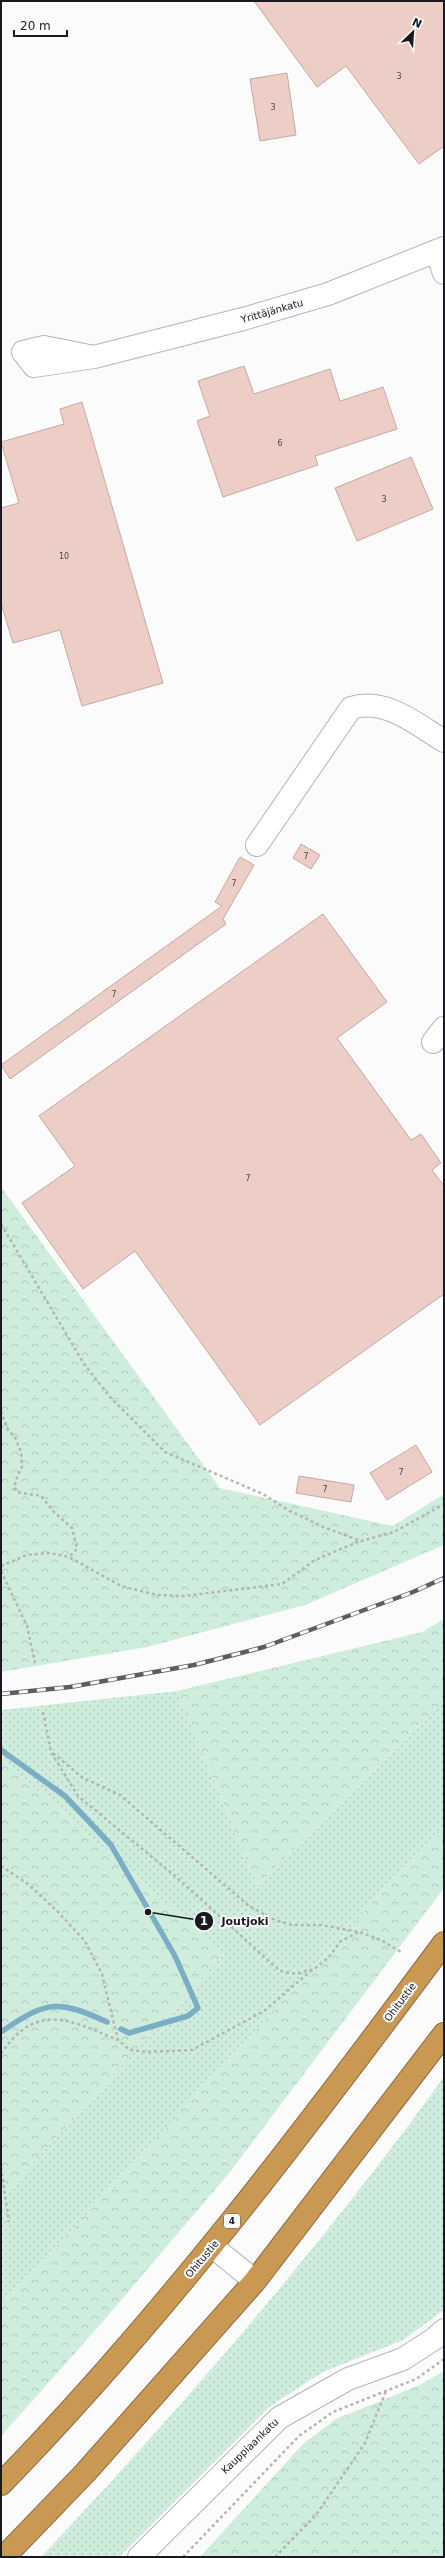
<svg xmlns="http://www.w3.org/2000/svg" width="445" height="2558" viewBox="0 0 445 2558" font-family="'DejaVu Sans',sans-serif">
<defs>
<pattern id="grass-dots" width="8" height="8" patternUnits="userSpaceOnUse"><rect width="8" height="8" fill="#ceeddc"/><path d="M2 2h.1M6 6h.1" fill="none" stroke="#b0cabc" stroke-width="1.8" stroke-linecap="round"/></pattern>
<pattern id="forest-crowns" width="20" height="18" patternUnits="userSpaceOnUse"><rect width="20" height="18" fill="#ceeddc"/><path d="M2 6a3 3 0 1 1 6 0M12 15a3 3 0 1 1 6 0" fill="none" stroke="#b0cabc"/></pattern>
</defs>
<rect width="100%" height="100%" fill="#fbfbfb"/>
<!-- grass -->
<g fill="url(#grass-dots)">
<path d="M177,1691L257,1885L444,1701V1825L1,2307V2198L224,1954L1,1758V1710Z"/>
<path d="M444,2077V2310L403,2340L323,2372L269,2407L119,2557H41C185,2404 321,2247 444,2077Z"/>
</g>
<!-- forest -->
<g fill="url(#forest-crowns)">
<path d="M1,1187L220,1488L393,1526L444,1494V1545L305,1605L147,1647L1,1672Z"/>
<path d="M444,1619V1701L257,1885L177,1691L422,1632Z"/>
<path d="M1,1758L224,1954L1,2198Z"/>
<path d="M444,1825V1888L230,2172L99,2326L1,2436V2307Z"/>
<path d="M444,2371V2557H200L303,2444L336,2419L420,2385Z"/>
</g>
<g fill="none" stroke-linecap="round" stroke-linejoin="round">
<!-- stream -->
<g stroke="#7baec4" stroke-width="5.5">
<path d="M1,1750L65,1796L111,1845L175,1956L198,2008L188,2016L129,2033L121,2029"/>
<path d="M1,2032C46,2001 57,1999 107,2022"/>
</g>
</g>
<!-- building -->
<g fill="#eccec7" stroke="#c6a8a1">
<path d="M254,1H444V146L419,164L346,66L317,87Z"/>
<path d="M287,73L296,135L260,141L250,79Z"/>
<path d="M244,366L254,394L330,369L340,401L383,387L397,429L315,456L318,465L223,497L197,421L210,416L198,381Z"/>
<path d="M82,402L163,683L82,706L60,630L13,643L1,603V508L19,503L1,442L64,424L60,409Z"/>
<path d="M411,457L433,509L357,541L335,488Z"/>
<path d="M301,844L320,855L311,869L293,858Z"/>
<path d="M240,857L254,865L223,919L226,924L10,1079L1,1065L222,906L215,902Z"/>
<path d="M323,914L387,1002L337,1038L411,1140L421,1134L441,1163L432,1170L444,1186V1294L260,1425L135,1251L83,1289L22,1203L75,1166L39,1116Z"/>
<path d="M416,1445L432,1472L387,1500L370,1473Z"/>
<path d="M299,1476L354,1485L351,1502L296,1493Z"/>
</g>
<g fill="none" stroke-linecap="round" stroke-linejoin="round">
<defs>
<g id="minor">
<path d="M437,253L444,273"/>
<path d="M94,357L44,347L23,352L34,366L94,357L243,319L328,294L444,248"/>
<path d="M257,845L351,708C385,697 416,724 444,741"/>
<path d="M433,1042L444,1028"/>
<path d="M213,2247L255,2281"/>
<path d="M139,2557L279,2418L348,2379L403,2359L434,2339L444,2330"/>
</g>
<g id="highway">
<path d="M1,2484C164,2317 305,2130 444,1943"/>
<path d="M4,2557L85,2473L255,2281L444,2034"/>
</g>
</defs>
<!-- minor casing -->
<use href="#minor" stroke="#b7b0c9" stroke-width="24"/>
<!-- highway casing -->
<use href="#highway" stroke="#8c6b42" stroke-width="24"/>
<!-- path -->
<g stroke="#b5b4b7" stroke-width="2.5" stroke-dasharray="3 3" stroke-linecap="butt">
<path d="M1,1224L84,1364L111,1398L165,1452L263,1494L288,1510L323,1527L361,1541L394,1532L444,1504"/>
<path d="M1,1411L8,1430L15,1437L21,1452L22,1467L17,1477L14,1488L17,1492L41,1496L54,1512L72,1528L77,1549L69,1557"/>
<path d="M1,1566L27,1555L50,1553L69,1557L121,1586L157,1595L184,1596L282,1584L315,1560L360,1541"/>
<path d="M1,1571L27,1626L35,1663"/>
<path d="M43,1712L51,1752L78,1796L175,1876L280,1971L296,1974L314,1969L328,1958L341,1941L359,1932"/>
<path d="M53,1753L83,1778L120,1795L249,1906L275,1920L292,1925H321L359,1932L381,1940L401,1952"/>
<path d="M1,1866L28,1884L58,1912L85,1941L102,1974L118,2040L130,2050L148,2052L192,2050L264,2011L312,1970"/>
<path d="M1,2054C35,2002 70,2019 117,2040"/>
<path d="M1,2167L9,2222"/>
<path d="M183,2557L299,2436L333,2412L416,2379L444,2359"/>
<path d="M275,2557L316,2515L365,2443L386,2391"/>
</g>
<!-- minor -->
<use href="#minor" stroke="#fff" stroke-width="22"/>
<!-- highway -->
<use href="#highway" stroke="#c99853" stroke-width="22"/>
<defs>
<path id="rail" d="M1,1694L70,1687L194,1665L264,1647L413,1592L444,1578"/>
</defs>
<!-- rail casing -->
<use href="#rail" stroke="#5d5c62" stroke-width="4.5"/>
<!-- rail -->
<use href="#rail" stroke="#fbfbfb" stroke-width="3" stroke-dasharray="9" stroke-linecap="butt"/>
</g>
<g text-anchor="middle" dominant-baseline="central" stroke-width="4" stroke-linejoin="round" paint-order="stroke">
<!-- number labels -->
<g font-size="8" fill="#4e464a">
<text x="399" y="76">3</text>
<text x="273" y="107">3</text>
<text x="280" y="443">6</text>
<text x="384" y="499">3</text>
<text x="64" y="556">10</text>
<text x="306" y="856">7</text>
<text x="234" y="883">7</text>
<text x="114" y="994">7</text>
<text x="248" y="1178">7</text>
<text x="401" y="1472">7</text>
<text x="325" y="1489">7</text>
</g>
<!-- shield labels -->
<rect fill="#fbfbfb" stroke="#5e5c62" stroke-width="1" x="224" y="2214" width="16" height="14" rx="3"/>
<g font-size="9" font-weight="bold" fill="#1a1821">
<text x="232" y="2221">4</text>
</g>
<!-- street labels -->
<g font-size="10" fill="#1a1821" stroke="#fbfbfb">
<text transform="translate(272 311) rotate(-16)">Yrittäjänkatu</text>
<text transform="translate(400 2002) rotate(-53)">Ohitustie</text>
<text transform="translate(202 2259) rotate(-50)">Ohitustie</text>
<text transform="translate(250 2446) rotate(-44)">Kauppiaankatu</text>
</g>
</g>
<!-- callouts -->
<path fill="none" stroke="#1a1821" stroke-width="1.5" d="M148 1912L204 1921"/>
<g fill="#1a1821" stroke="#fbfbfb" stroke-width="1.5">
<circle cx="148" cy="1912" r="4"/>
<circle cx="204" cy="1921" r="10"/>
</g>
<g font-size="12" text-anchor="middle" font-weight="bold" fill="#fff">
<text x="204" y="1925">1</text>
</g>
<g font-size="11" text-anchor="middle" font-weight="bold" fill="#1a1821" stroke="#fbfbfb" stroke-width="4" stroke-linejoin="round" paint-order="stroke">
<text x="245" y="1925">Joutjoki</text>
</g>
<!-- border -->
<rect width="445" height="2558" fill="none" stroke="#1a1821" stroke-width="4"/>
<!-- north arrow -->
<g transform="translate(413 32) rotate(25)" stroke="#fbfbfb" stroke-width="3" paint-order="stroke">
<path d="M0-3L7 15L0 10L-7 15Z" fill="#1a1821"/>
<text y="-6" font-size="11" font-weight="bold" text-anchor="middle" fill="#1a1821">N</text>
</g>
<!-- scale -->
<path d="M14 30v6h53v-6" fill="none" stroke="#1a1821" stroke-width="2"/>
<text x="20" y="30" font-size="12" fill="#1a1821" stroke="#fbfbfb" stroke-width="3" paint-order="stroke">20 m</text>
</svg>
